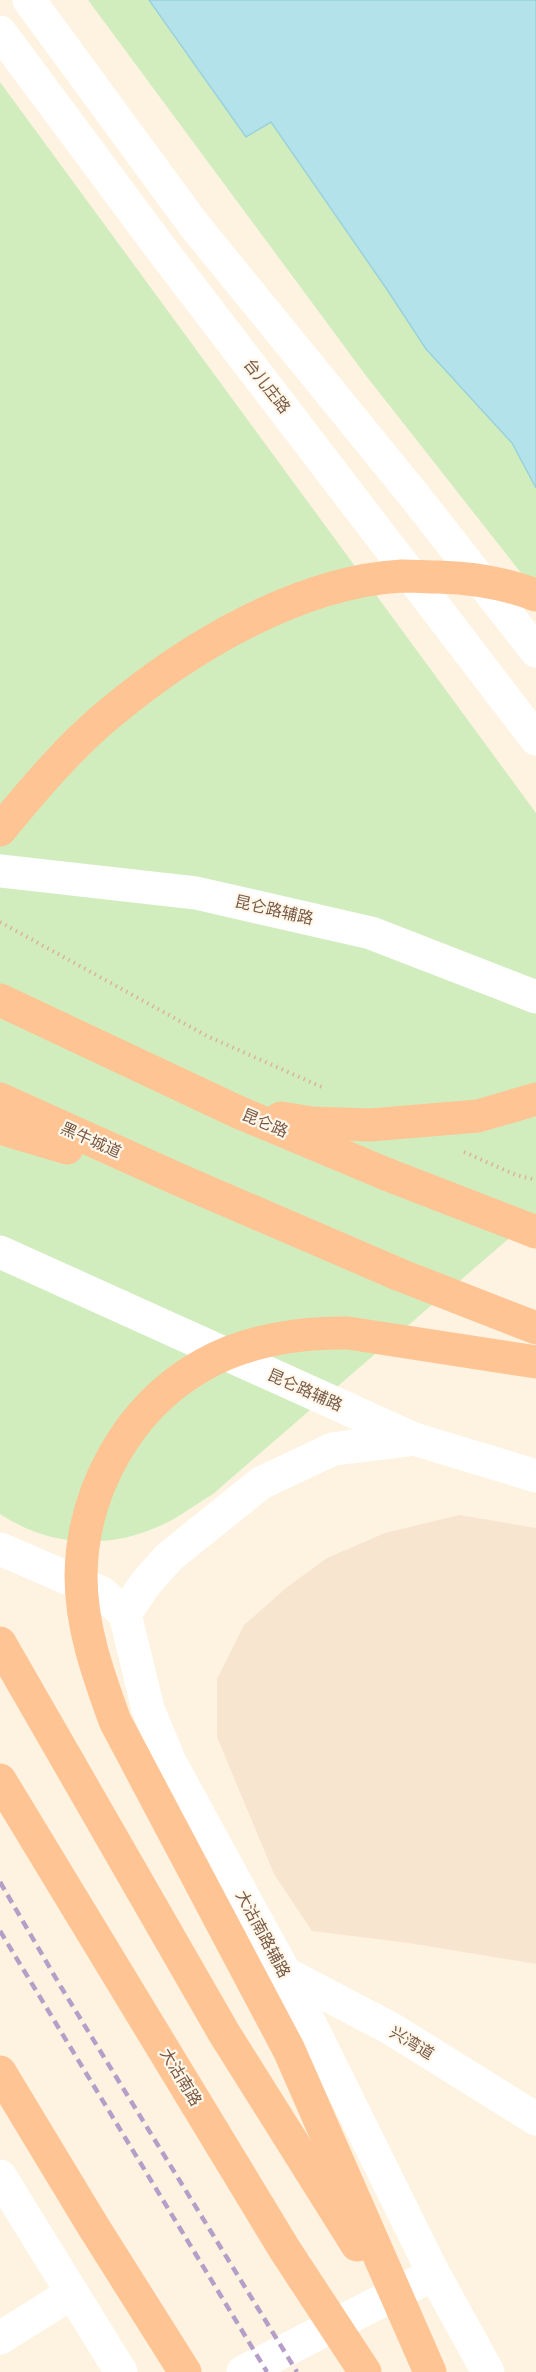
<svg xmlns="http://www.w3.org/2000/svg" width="536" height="2372" viewBox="0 0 536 2372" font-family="'Work Sans','Noto Sans SC',sans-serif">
<rect width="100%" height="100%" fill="#fef3e1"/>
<!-- residential -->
<path fill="#f7e5cf" d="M459,1515L536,1528V1964L409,1943L312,1931L274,1874L217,1737V1679L244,1625L286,1588L327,1558L385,1533Z"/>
<!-- green -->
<g fill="#d1edbe">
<path d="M88,0H536V592L367,377Z"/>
<path d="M0,82L536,813V1215L213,1494C196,1504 180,1517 162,1525C108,1550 50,1547 0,1514Z"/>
</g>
<!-- water -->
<path fill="#b4e2ea" stroke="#99d2dc" stroke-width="1.5" d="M149,0H536V488L512,443L426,349L386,288L271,122L246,137Z"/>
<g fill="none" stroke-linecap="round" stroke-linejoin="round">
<!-- path -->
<g stroke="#dbb399" stroke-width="4" stroke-dasharray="1.5 4.5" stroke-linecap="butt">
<path d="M0,922L207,1036L324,1088"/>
<path d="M464,1152L516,1175L536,1180"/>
</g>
<!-- minor -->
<g stroke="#fff" stroke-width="33">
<path d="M0,871L196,893L371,933L536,997"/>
<path d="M0,1252L414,1439L536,1476"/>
<path d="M125,1614L145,1584L169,1557L261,1483L333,1449L414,1439"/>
<path d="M285,1973L390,2028L536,2119"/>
</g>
<!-- tertiary -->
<g stroke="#fff" stroke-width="33">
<path d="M29,0L194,225L413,494L536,651"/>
<path d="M0,32L165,254L536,739"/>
<path d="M0,1549L102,1593L125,1614L148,1709L170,1762L285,1973L434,2274L488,2372"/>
<path d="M0,2176L121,2372"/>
<path d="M0,2338L72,2293"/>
<path d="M243,2372L434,2274"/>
</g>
<!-- trunk -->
<g stroke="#ffc494" stroke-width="33">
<path d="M0,830C34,789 69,747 109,714C188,648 297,582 402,576C414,576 426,577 438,577C471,578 505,583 536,595"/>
<path d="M0,1000L238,1112L386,1174L536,1232"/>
<path d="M0,1099L182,1181L400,1275L536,1328"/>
<path d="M281,1118L312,1123L370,1125L478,1116L536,1099"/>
<path d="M0,1128L67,1148"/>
<path d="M0,1643L224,2033L357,2245"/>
<path d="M0,1780L285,2250L365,2372"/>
<path d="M0,2072L93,2226L185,2372"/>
<path d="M430,2372L289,2050L115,1721C98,1674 81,1627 81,1576C82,1491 128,1407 203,1365C245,1341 299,1332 348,1333L536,1362"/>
</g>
<!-- rail -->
<g stroke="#b59fc9" stroke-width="4.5" stroke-dasharray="9 6" stroke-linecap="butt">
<path d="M0,1882L61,1987L297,2372"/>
<path d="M0,1931L267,2372"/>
</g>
</g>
<g text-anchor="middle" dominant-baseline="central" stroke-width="4.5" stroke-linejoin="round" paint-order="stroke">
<!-- street labels -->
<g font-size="16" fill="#785845" stroke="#fff7e9">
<text transform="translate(267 386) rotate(52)">台儿庄路</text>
<text transform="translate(274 910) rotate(13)">昆仑路辅路</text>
<text transform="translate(265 1123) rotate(23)">昆仑路</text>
<text transform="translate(91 1140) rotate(24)">黑牛城道</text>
<text transform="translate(305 1390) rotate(24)">昆仑路辅路</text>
<text transform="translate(263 1934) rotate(62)">大沽南路辅路</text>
<text transform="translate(412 2043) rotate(31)">兴湾道</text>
<text transform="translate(181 2077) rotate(59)">大沽南路</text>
</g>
</g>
</svg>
